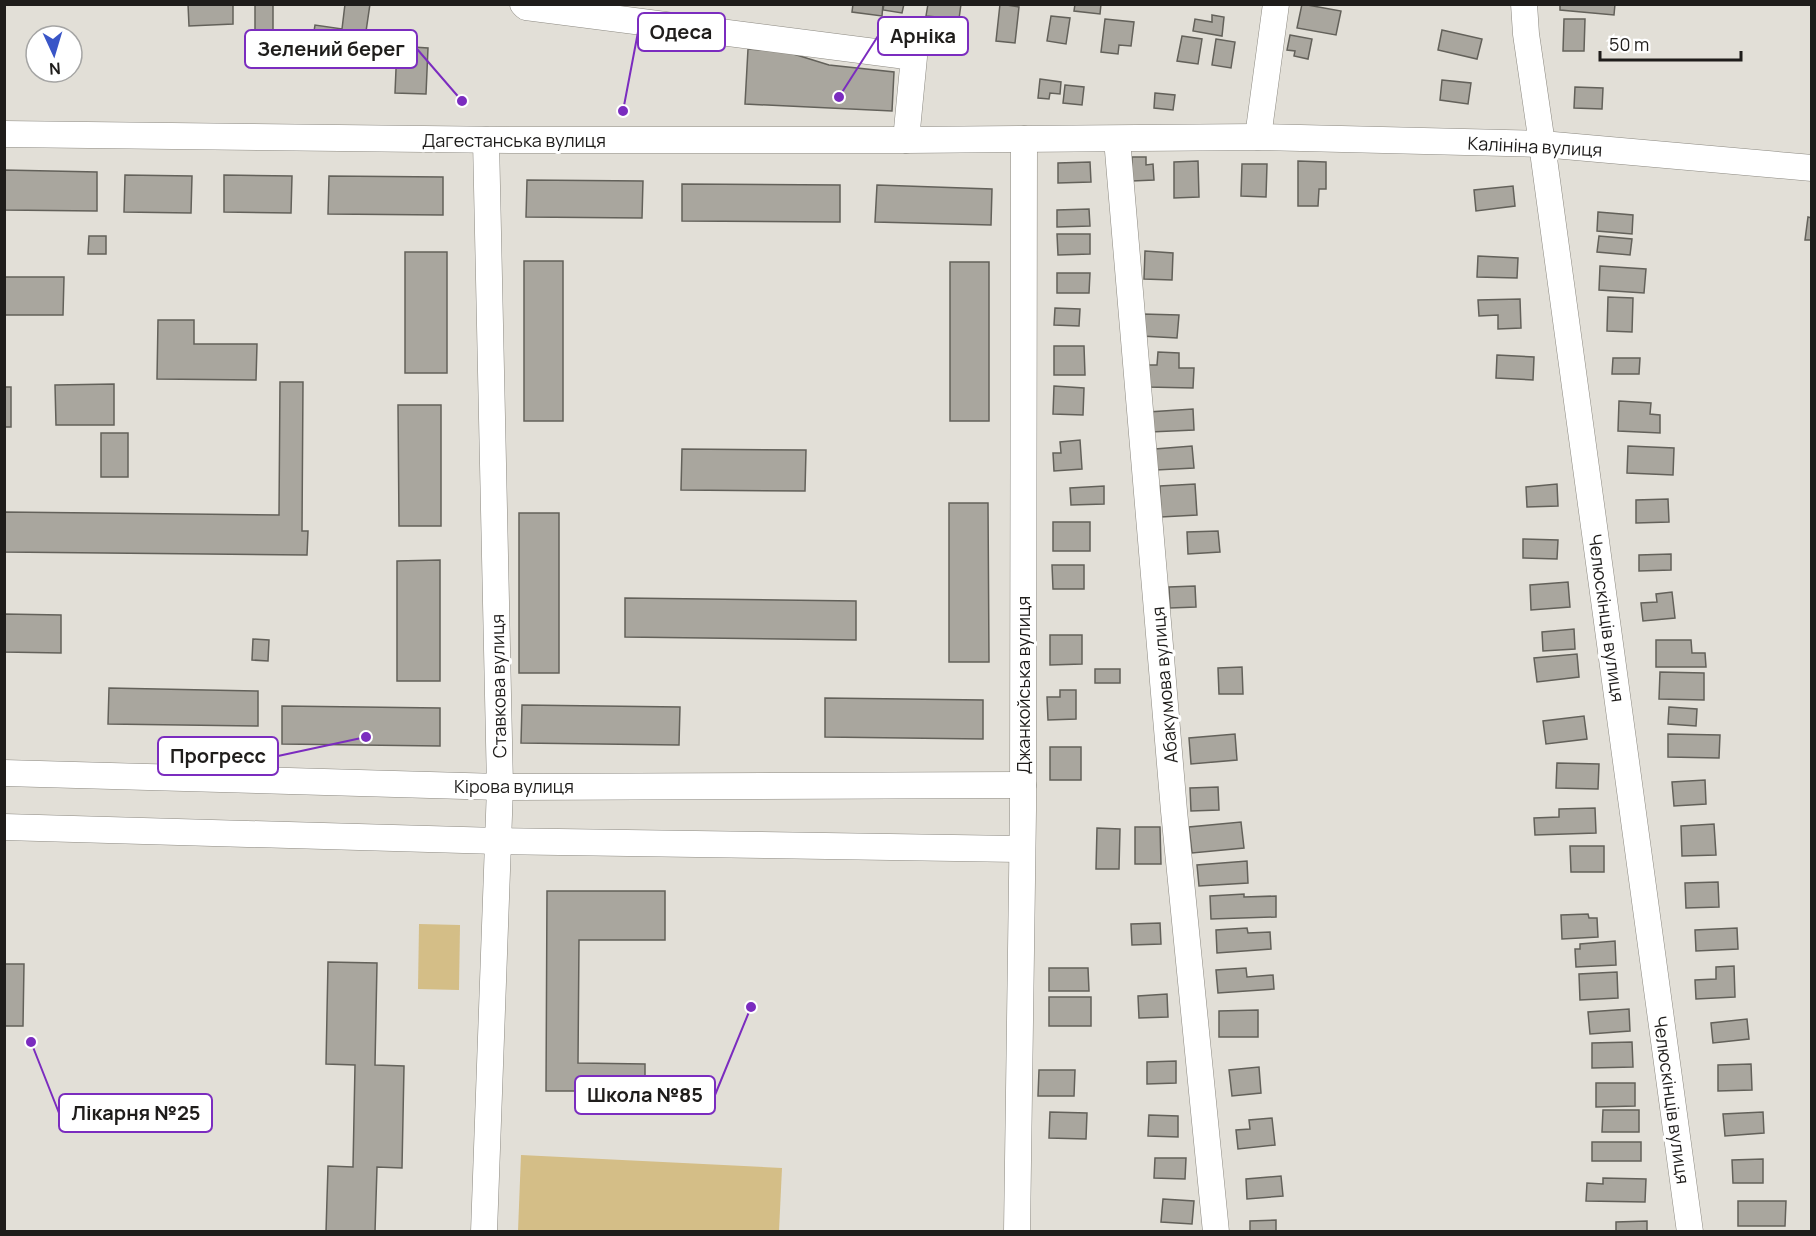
<svg xmlns="http://www.w3.org/2000/svg" width="1816" height="1236" viewBox="0 0 1816 1236" font-family="Manrope,sans-serif">
<rect width="100%" height="100%" fill="#e2dfd7"/>
<!-- green -->
<g fill="#d4be87">
<path d="M419,924L460,925L459,990L418,989Z"/>
<path d="M521,1155L782,1168L779,1231H518Z"/>
</g>
<!-- building -->
<g fill="#a9a69e" stroke="#63615a" stroke-width="1.5">
<path d="M188,4H233V24L189,26Z"/>
<rect x="255" y="4" width="18" height="48"/>
<path d="M345,4H370L364,45L360,44L357,63L310,56L315,25L342,29Z"/>
<path d="M853,4H883L882,16L852,12Z"/>
<path d="M884,4H904L902,13L883,10Z"/>
<path d="M928,4H961L959,19L926,16Z"/>
<path d="M1000,4L1019,7L1015,43L996,41Z"/>
<path d="M1075,4H1101L1100,14L1074,11Z"/>
<path d="M1302,4L1341,11L1336,35L1297,28Z"/>
<path d="M1560,4H1615L1614,15L1560,10Z"/>
<path d="M1212,15L1224,17L1222,36L1193,31L1195,19L1212,22Z"/>
<path d="M1051,16L1070,18L1066,44L1047,41Z"/>
<path d="M1105,19L1134,22L1131,46L1119,45L1118,54L1101,52Z"/>
<path d="M1564,19H1585L1584,51H1563Z"/>
<path d="M1442,30L1482,39L1477,59L1438,50Z"/>
<path d="M1290,35L1312,39L1308,59L1294,56L1295,51L1287,50Z"/>
<path d="M1182,36L1202,39L1198,64L1177,61Z"/>
<path d="M1216,39L1235,42L1231,68L1212,65Z"/>
<path d="M397,46L428,48L426,94L395,93Z"/>
<path d="M748,49L787,52L829,65L894,72L892,111L745,104Z"/>
<path d="M1040,79L1061,82L1060,94L1050,93L1049,99L1038,98Z"/>
<path d="M1442,80L1471,83L1468,104L1440,100Z"/>
<path d="M1065,85L1084,87L1082,105L1063,103Z"/>
<path d="M1575,87L1603,88L1602,109L1574,108Z"/>
<path d="M1155,93L1175,95L1173,110L1154,108Z"/>
<path d="M1132,157H1146V165L1153,164L1154,180L1132,181Z"/>
<path d="M1198,161L1199,197L1174,198V162Z"/>
<path d="M1298,161L1326,162V189H1319L1318,206H1298Z"/>
<path d="M1090,162L1091,182L1058,183V163Z"/>
<path d="M1242,164H1267L1266,197L1241,196Z"/>
<path d="M4,170L97,172V211L4,210Z"/>
<path d="M125,175L192,176L191,213L124,212Z"/>
<path d="M224,175L292,176L291,213L224,212Z"/>
<path d="M329,176L443,177V215L328,214Z"/>
<path d="M527,180L643,181L642,218L526,217Z"/>
<path d="M682,184L840,185V222L682,221Z"/>
<path d="M877,185L992,189L991,225L875,222Z"/>
<path d="M1513,186L1515,206L1476,211L1474,190Z"/>
<path d="M1089,209L1090,226L1057,227V210Z"/>
<path d="M1598,212L1633,215L1632,234L1597,231Z"/>
<path d="M1808,217L1812,218V240H1805Z"/>
<path d="M1057,234H1090V254L1058,255Z"/>
<path d="M89,236H106V254H88Z"/>
<path d="M1599,236L1632,239L1630,255L1597,252Z"/>
<path d="M1145,251L1173,253L1172,280L1144,279Z"/>
<rect x="405" y="252" width="42" height="121"/>
<path d="M1478,256L1518,258L1517,278L1477,277Z"/>
<rect x="524" y="261" width="39" height="160"/>
<rect x="950" y="262" width="39" height="159"/>
<path d="M1600,266L1646,269L1644,293L1599,290Z"/>
<path d="M1057,273H1090L1089,293H1057Z"/>
<path d="M4,277H64L63,315H4Z"/>
<path d="M1608,297L1633,298L1632,332L1607,331Z"/>
<path d="M1520,299L1521,328L1498,329V315L1479,316L1478,300Z"/>
<path d="M1055,308L1080,309L1079,326L1054,325Z"/>
<path d="M1142,314L1179,315L1177,338L1141,336Z"/>
<path d="M158,320H194V344H257L256,380L157,379Z"/>
<path d="M1054,346H1084L1085,375H1054Z"/>
<path d="M1158,352L1179,353V368H1194L1193,388L1147,387V365H1157Z"/>
<path d="M1497,355L1534,357L1533,380L1496,378Z"/>
<path d="M1613,358H1640L1639,374H1612Z"/>
<path d="M280,382H303L302,531H308L307,555L4,552V512L279,515Z"/>
<path d="M114,384V425H56L55,385Z"/>
<path d="M1054,386L1084,388L1083,415L1053,414Z"/>
<rect x="4" y="387" width="7" height="40"/>
<path d="M1619,401L1651,403L1650,414L1660,415V433L1618,431Z"/>
<path d="M398,405H441V526H399Z"/>
<path d="M1193,409L1194,430L1150,432L1148,412Z"/>
<rect x="101" y="433" width="27" height="44"/>
<path d="M1080,440L1082,469L1054,471L1053,453H1061L1060,442Z"/>
<path d="M1192,446L1194,468L1156,470L1155,449Z"/>
<path d="M1628,446L1674,448L1673,475L1627,473Z"/>
<path d="M682,449L806,450L805,491L681,490Z"/>
<path d="M1195,484L1197,515L1161,517L1160,486Z"/>
<path d="M1557,484L1558,506L1527,507L1526,487Z"/>
<path d="M1104,486V504L1071,505L1070,488Z"/>
<path d="M1668,499L1669,522L1636,523V500Z"/>
<path d="M949,503H988L989,662H949Z"/>
<rect x="519" y="513" width="40" height="160"/>
<rect x="1053" y="522" width="37" height="29"/>
<path d="M1218,531L1220,552L1188,554L1187,532Z"/>
<path d="M1523,539L1558,540L1557,559L1523,558Z"/>
<path d="M1671,554V570L1639,571V555Z"/>
<path d="M440,560V681H397V561Z"/>
<path d="M1052,565H1084V589H1053Z"/>
<path d="M1568,582L1570,607L1531,610L1530,585Z"/>
<path d="M1195,586L1196,607L1170,608L1169,587Z"/>
<path d="M1672,592L1675,618L1643,621L1641,603L1657,602L1656,594Z"/>
<path d="M625,598L856,601V640L625,637Z"/>
<path d="M4,614L61,615V653L4,652Z"/>
<path d="M1574,629L1575,649L1543,651L1542,632Z"/>
<path d="M1050,635H1082V664L1050,665Z"/>
<path d="M253,639L269,640L268,661L252,660Z"/>
<path d="M1656,640H1691L1692,653H1705L1706,667H1656Z"/>
<path d="M1577,654L1579,677L1537,682L1534,658Z"/>
<path d="M1242,667L1243,694H1219L1218,668Z"/>
<rect x="1095" y="669" width="25" height="14"/>
<path d="M1660,672L1704,673V700L1659,699Z"/>
<path d="M109,688L258,691V726L108,724Z"/>
<path d="M1060,690H1076V719L1048,720L1047,697H1060Z"/>
<path d="M825,698L983,700V739L825,737Z"/>
<path d="M522,705L680,707L679,745L521,743Z"/>
<path d="M282,706L440,708V746L282,744Z"/>
<path d="M1669,707L1697,709L1696,726L1668,724Z"/>
<path d="M1584,716L1587,739L1546,744L1543,721Z"/>
<path d="M1235,734L1237,760L1191,764L1189,738Z"/>
<path d="M1668,734L1720,735L1719,758L1668,757Z"/>
<rect x="1050" y="747" width="31" height="33"/>
<path d="M1557,763L1599,764L1598,789L1556,788Z"/>
<path d="M1705,780L1706,804L1674,806L1672,782Z"/>
<path d="M1218,787L1219,810L1191,811L1190,788Z"/>
<path d="M1595,808L1596,833L1535,835L1534,818L1559,817V809Z"/>
<path d="M1241,822L1244,848L1192,853L1189,827Z"/>
<path d="M1714,824L1716,855L1682,856L1681,826Z"/>
<path d="M1135,827H1160L1161,864H1135Z"/>
<path d="M1097,828L1120,829L1119,869H1096Z"/>
<path d="M1570,846H1604V872H1571Z"/>
<path d="M1247,861L1248,883L1199,886L1197,865Z"/>
<path d="M1718,882L1719,907L1686,908L1685,883Z"/>
<path d="M547,891H665V940H579L578,1063L645,1064V1091H546Z"/>
<path d="M1244,894V897L1276,896V917L1211,919L1210,896Z"/>
<path d="M1588,914L1589,918H1597L1598,937L1562,939L1561,915Z"/>
<path d="M1160,923L1161,944L1132,945L1131,924Z"/>
<path d="M1247,928L1248,933L1270,932L1271,949L1217,953L1216,930Z"/>
<path d="M1737,928L1738,949L1696,951L1695,930Z"/>
<path d="M1615,941L1616,965L1576,967L1575,949H1580V944Z"/>
<path d="M328,962L377,963L375,1065L404,1066L402,1168L377,1167L375,1232H326L328,1166L353,1167L355,1065L326,1064Z"/>
<path d="M4,964H24L23,1026H4Z"/>
<path d="M1734,966L1735,997L1696,999L1695,980L1716,979V967Z"/>
<path d="M1049,968H1088L1089,991H1049Z"/>
<path d="M1246,968L1247,977L1273,975L1274,989L1218,993L1216,970Z"/>
<path d="M1617,972L1618,998L1580,1000L1579,974Z"/>
<path d="M1167,994L1168,1017L1139,1018L1138,996Z"/>
<rect x="1049" y="997" width="42" height="29"/>
<path d="M1629,1009L1630,1031L1590,1034L1588,1012Z"/>
<path d="M1258,1010V1037H1219V1011Z"/>
<path d="M1747,1019L1749,1039L1713,1043L1711,1023Z"/>
<path d="M1632,1042L1633,1067L1592,1068V1043Z"/>
<path d="M1176,1061V1083L1147,1084V1062Z"/>
<path d="M1751,1064L1752,1090L1718,1091V1065Z"/>
<path d="M1259,1067L1261,1093L1232,1096L1229,1070Z"/>
<path d="M1039,1070H1075L1074,1096H1038Z"/>
<path d="M1596,1083H1635V1106L1596,1107Z"/>
<path d="M1603,1110H1639V1132H1602Z"/>
<path d="M1050,1112L1087,1113L1086,1139L1049,1138Z"/>
<path d="M1763,1112L1764,1133L1725,1136L1723,1114Z"/>
<path d="M1149,1115L1178,1116V1137L1148,1136Z"/>
<path d="M1272,1118L1275,1145L1238,1149L1236,1130L1250,1129L1249,1120Z"/>
<rect x="1592" y="1142" width="49" height="19"/>
<path d="M1155,1158H1186L1185,1179L1154,1178Z"/>
<path d="M1763,1159V1183H1733L1732,1160Z"/>
<path d="M1281,1176L1283,1196L1247,1199L1246,1179Z"/>
<path d="M1603,1178L1646,1179L1645,1202L1586,1201L1587,1183L1603,1184Z"/>
<path d="M1163,1199L1194,1201L1192,1224L1161,1222Z"/>
<path d="M1738,1201H1786L1785,1226H1738Z"/>
<path d="M1276,1220V1232H1250V1221Z"/>
<path d="M1647,1221V1232H1616V1222Z"/>
</g>
<g fill="none" stroke-linecap="round" stroke-linejoin="round">
<defs>
<g id="minor">
<path d="M523,4L526,7L914,57L906,140"/>
<path d="M1524,4L1526,34L1542,144L1690,1232"/>
<path d="M4,134L509,140H906L1258,137L1542,144L1812,168"/>
<path d="M1258,137L1276,4"/>
<path d="M1117,139L1174,811L1216,1232"/>
<path d="M4,773L500,787L1023,785"/>
<path d="M4,827L498,841L1022,849"/>
<path d="M484,1232L500,787L486,140"/>
<path d="M1017,1232L1023,810L1024,139"/>
</g>
</defs>
<!-- minor casing -->
<use href="#minor" stroke="#8c8981" stroke-width="27"/>
<!-- minor -->
<use href="#minor" stroke="#fff" stroke-width="26"/>
</g>
<g text-anchor="middle" dominant-baseline="central" stroke-width="6" stroke-linejoin="round" paint-order="stroke">
<!-- street labels -->
<g font-size="18" fill="#1f1d1b" stroke="#fff">
<text x="514" y="140">Дагестанська вулиця</text>
<text transform="translate(1535 146) rotate(3)">Калініна вулиця</text>
<text transform="translate(1607 618) rotate(82)">Челюскінців вулиця</text>
<text transform="translate(1023 685) rotate(-90)">Джанкойська вулиця</text>
<text transform="translate(1164 685) rotate(-95)">Абакумова вулиця</text>
<text transform="translate(498 686) rotate(-91)">Ставкова вулиця</text>
<text x="514" y="786">Кірова вулиця</text>
<text transform="translate(1672 1100) rotate(82)">Челюскінців вулиця</text>
</g>
</g>
<!-- callouts -->
<path fill="none" stroke="#7b2cbf" stroke-width="2" d="M623 111L638 32M839 97L878 36M462 101L417 49M366 737L278 756M751 1007L715 1095M31 1042L59 1113"/>
<g fill="#7b2cbf" stroke="#fff" stroke-width="2">
<circle cx="623" cy="111" r="6"/>
<circle cx="839" cy="97" r="6"/>
<circle cx="462" cy="101" r="6"/>
<circle cx="366" cy="737" r="6"/>
<circle cx="751" cy="1007" r="6"/>
<circle cx="31" cy="1042" r="6"/>
</g>
<g fill="#fff" stroke="#7b2cbf" stroke-width="2">
<rect x="638" y="13" width="87" height="38" rx="6"/>
<rect x="878" y="17" width="90" height="38" rx="6"/>
<rect x="245" y="30" width="172" height="38" rx="6"/>
<rect x="158" y="737" width="120" height="38" rx="6"/>
<rect x="575" y="1076" width="140" height="38" rx="6"/>
<rect x="59" y="1094" width="153" height="38" rx="6"/>
</g>
<g font-size="20" text-anchor="middle" font-weight="bold" fill="#1f1d1b">
<text x="681" y="39">Одеса</text>
<text x="923" y="43">Арніка</text>
<text x="331" y="56">Зелений берег</text>
<text x="218" y="763">Прогресс</text>
<text x="645" y="1102">Школа №85</text>
<text x="136" y="1120">Лікарня №25</text>
</g>
<!-- border -->
<rect width="1816" height="1236" fill="none" stroke="#1f1d1b" stroke-width="12"/>
<!-- north arrow -->
<g transform="translate(54 54) rotate(176)"><circle r="28" fill="#ffffff" stroke="#a5a5a4" stroke-width="1.5"/>
<path d="M0-4.5L10 22L0 15L-10 22Z" fill="#3955c7"/>
<text y="-9" font-size="16" font-weight="bold" text-anchor="middle" fill="#1f1d1b">N</text>
</g>
<!-- scale -->
<path d="M1600 51v9h141v-9" fill="none" stroke="#1f1d1b" stroke-width="3"/>
<text x="1609" y="51" font-size="18" fill="#1f1d1b" stroke="#ffffff" stroke-width="4.5" paint-order="stroke">50 m</text>
</svg>
